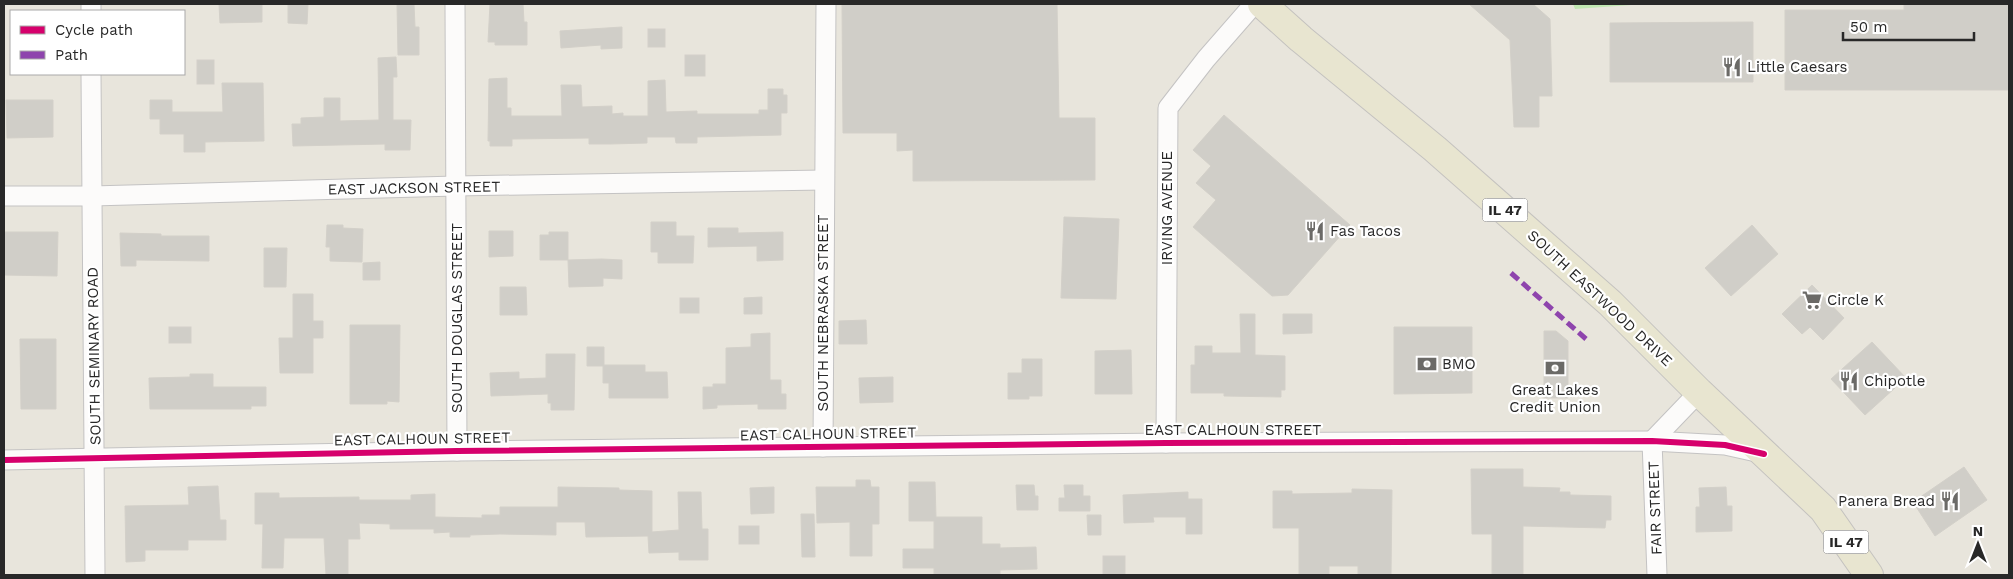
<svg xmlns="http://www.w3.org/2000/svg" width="2013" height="579" viewBox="0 0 2013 579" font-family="'Work Sans',sans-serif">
<rect width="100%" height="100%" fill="#e8e5dc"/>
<!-- green -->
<path fill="#c1e7b2" d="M1573,4H1631V5L1575,9Z"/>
<!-- building -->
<g fill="#d0cec8" stroke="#d3d0c9">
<path d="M219,4H262V22L220,23Z"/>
<path d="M288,4H308L307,24L288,23Z"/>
<path d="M397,4H414L415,27H419V55H398Z"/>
<path d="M490,4H523L524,22H527V45H495V42H488Z"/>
<path d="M842,4H1057L1059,118H1095V180L913,181V150L897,151V133H843Z"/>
<path d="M1469,4H1533L1550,19L1552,96H1539V127H1514L1510,40Z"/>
<path d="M1904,4H2009V90H1785V10H1904Z"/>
<path d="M1753,22V82H1610V23Z"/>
<path d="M622,27V48L601,49V45L561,48L560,31Z"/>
<rect x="648" y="29" width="17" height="18"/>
<rect x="685" y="55" width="20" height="21"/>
<path d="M396,57L397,77H393V120H411L410,150H385V144L293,146L292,124H301V118L324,117V98H340V121L379,120L378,58Z"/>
<rect x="197" y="60" width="17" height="24"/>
<path d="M507,78V108H511V116H562L561,85H581L582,107L612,106V114L623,113V116H648V81L665,80L666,112L697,111V114H759V110H768V89H783V95H787V113H781V135L697,137V143H676L675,137H647V143L610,144H589V138L512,139V146H490V141H488L489,79Z"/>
<path d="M222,83H263L264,141L205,142V152H184V134H160V119H150V100H172V112H223Z"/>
<path d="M6,100H53V137L7,138Z"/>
<path d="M1224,115L1350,225L1288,295L1272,296L1193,227L1216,200L1196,183L1211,166L1193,150Z"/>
<path d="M1064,217L1119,219L1116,299L1061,298Z"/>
<path d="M651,222H676V236H694L693,263H658V252H651Z"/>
<path d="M327,225H343V228L363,229L362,262L330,261V247H326Z"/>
<path d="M1752,225L1778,254L1731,296L1705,268Z"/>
<path d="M708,228H738V233L783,232V260L757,261V246L708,247Z"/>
<path d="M489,231H513V256L489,257Z"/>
<path d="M4,232H58L57,276L4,275Z"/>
<path d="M549,232H568V260H540V235H549Z"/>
<path d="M120,233L161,234V236H209V261L136,260V266H121Z"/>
<path d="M264,248H287L286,287H264Z"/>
<path d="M602,259L622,260V279L603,278V286L569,287L568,260Z"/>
<path d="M380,262V280H363V263Z"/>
<path d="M1812,285L1844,318L1823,340L1810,327L1802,334L1782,314Z"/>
<path d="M500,287H526L527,315H500Z"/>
<path d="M293,294H313V321H323V338H313V373H280L279,338H293Z"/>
<path d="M762,297V314H744V298Z"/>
<rect x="680" y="298" width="19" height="15"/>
<path d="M1240,314H1255V355L1285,356V390H1281V397L1224,396V393H1191V365H1195V346H1212V353H1241Z"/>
<path d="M1283,314H1312V333L1283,334Z"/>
<path d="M866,320L867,344H839V321Z"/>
<path d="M350,325H400L399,402L387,401V404H350Z"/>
<rect x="169" y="327" width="22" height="16"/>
<path d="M1394,327H1472V393L1394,394Z"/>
<path d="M1544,331H1556L1568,341V398H1544Z"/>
<path d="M770,333V380H781V394H786V409H758V404L717,405V408L703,409V387H713V384H726V348L751,347V334Z"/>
<path d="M20,339H56V409H21Z"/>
<path d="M1872,342L1906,378L1865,415L1831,379Z"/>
<path d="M587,347H604V365H645V372H667L668,398H609V383H603V366H587Z"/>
<path d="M1131,350L1132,394H1095V351Z"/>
<path d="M546,354H575L574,410H551V403H548V394L491,396L490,373L519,372V379L546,378Z"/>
<path d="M1022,359H1042V396H1029V399H1008V373H1022Z"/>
<path d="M190,374H213V387H266V406H251V409H150L149,378L190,377Z"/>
<path d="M893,377V402L860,403L859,378Z"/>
<path d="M1964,467L1987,500L1935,536L1913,502Z"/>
<path d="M1471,469H1523V487L1560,488L1559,492H1570V495L1611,496V520H1606L1605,528L1523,526V575H1492V534H1472Z"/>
<path d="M856,480H870L871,487H879V524H872V556H850V522L817,523L816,487H856Z"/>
<path d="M909,482H935L936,517H982V544H1000V548L1036,547L1037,569L1000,570V575H934V568H903V549H934V521H909Z"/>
<path d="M1016,485H1034L1035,496H1038V510H1017Z"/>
<path d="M1064,485H1083V496H1090V511H1059V498H1065Z"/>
<path d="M218,486L220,520H226V540H188V550H145V561L126,562L125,506L189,505L188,487Z"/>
<path d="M558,487L619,488V490L652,491V532L679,530L678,492H701L702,529H708V560H679V552L649,553L648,536L586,537L585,522H556V535L500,534L470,535V537H450V532L434,533V529H390V524L359,523L360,539H348V575H326L324,538H284L283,568H262L263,524H255V493H279V498L359,497V500H411V495L435,494V517L482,518V515H500V507H558Z"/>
<path d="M774,487V513L751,514L750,488Z"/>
<path d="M1726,487L1727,506H1732V531L1696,532V507H1700L1699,488Z"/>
<path d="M1352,489L1392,490L1391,575H1358V566H1329V575H1299V528H1273V491H1292V494L1352,493Z"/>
<path d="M1188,492V499H1202V534H1186V517H1153L1154,522L1124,523L1123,495Z"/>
<path d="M801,514H814L815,557H802Z"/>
<path d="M1087,515H1101V535H1088Z"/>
<rect x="739" y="526" width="20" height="18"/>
<rect x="1103" y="556" width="22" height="19"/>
</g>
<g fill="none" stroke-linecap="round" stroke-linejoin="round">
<defs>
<g id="minor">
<path d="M91,4V11"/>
<path d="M455,4L457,451"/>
<path d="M91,74L95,575"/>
<path d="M4,196H92L456,186L824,180"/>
<path d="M1652,441L1657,575"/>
<path d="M1652,441L1699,392"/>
<path d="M1166,443L1168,108L1206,59L1254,4"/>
<path d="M823,447L826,4"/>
<path d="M4,460L457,451L1166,443L1652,441L1725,445L1761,453"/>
</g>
<path id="primary" d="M1262,4L1301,39L1435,149L1610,303L1699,392L1823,509L1869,575"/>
</defs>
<!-- minor casing -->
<use href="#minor" stroke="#c4c3c3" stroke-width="21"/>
<!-- primary casing -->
<use href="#primary" stroke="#c4c2bf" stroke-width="30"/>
<!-- minor -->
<use href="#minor" stroke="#fcfbfa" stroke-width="19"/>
<!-- primary -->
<use href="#primary" stroke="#e8e5d0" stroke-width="28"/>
<!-- quiet -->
<path stroke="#8e44ad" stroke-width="5" stroke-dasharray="10 5" stroke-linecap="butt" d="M1511,273L1586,339"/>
<defs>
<path id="cycleway" d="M4,460L457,451L1166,443L1652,441L1725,445L1764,454"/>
</defs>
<!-- cycleway casing -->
<use href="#cycleway" stroke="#fff" stroke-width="9"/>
<!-- cycleway -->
<use href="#cycleway" stroke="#d6006c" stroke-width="6"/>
</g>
<!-- icons -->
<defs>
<symbol id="restaurant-bare" viewBox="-9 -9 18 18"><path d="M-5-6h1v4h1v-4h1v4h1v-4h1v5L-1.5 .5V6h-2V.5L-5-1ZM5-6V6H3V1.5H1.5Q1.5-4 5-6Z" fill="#6b6a67" stroke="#fff" stroke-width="2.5" paint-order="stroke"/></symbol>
<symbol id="supermarket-bare" viewBox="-9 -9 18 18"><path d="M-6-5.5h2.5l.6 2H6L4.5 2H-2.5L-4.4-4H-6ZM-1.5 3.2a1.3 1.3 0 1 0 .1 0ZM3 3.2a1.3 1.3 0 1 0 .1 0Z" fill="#6b6a67" stroke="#fff" stroke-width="2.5" paint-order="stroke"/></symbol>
<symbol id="bank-bare" viewBox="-9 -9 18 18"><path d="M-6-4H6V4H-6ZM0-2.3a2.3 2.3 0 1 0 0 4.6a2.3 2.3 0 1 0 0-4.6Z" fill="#6b6a67" stroke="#fff" stroke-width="2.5" paint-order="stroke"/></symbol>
</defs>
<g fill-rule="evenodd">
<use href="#restaurant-bare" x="1718" y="53" width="28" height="28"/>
<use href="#restaurant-bare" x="1301" y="217" width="28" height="28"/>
<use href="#supermarket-bare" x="1798" y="286" width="28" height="28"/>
<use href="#bank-bare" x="1413" y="350" width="28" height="28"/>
<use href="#bank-bare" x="1541" y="354" width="28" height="28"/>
<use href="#restaurant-bare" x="1835" y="367" width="28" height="28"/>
<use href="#restaurant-bare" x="1936" y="487" width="28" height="28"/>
</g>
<g text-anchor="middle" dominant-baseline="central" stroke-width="4.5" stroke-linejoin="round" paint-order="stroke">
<!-- shield labels -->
<g fill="#fff" stroke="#686868" stroke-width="1">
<rect x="1482.5" y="198.5" width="45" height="23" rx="4"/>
<rect x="1823.5" y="530.5" width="45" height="23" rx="4"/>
</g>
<g font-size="14" font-weight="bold" fill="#282828">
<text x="1505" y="210">IL 47</text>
<text x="1846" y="542">IL 47</text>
</g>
<!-- poi labels -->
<g font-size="15" fill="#282828" stroke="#fff" text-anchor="start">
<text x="1747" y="67">Little Caesars</text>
<text x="1330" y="231">Fas Tacos</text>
<text x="1827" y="300">Circle K</text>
<text x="1442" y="364">BMO</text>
<text x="1864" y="381">Chipotle</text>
<text x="1555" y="390" text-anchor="middle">Great Lakes<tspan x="1555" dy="17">Credit Union</tspan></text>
<text x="1935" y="501" text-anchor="end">Panera Bread</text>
</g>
<!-- street labels -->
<g font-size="15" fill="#282828" stroke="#fff">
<text transform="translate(414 188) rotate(-1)">EAST JACKSON STREET</text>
<text transform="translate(1167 208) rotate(-90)">IRVING AVENUE</text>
<text transform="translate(1600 298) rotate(43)">SOUTH EASTWOOD DRIVE</text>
<text transform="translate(823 313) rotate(-90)">SOUTH NEBRASKA STREET</text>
<text transform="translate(457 318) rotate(-90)">SOUTH DOUGLAS STREET</text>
<text transform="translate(94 356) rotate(-91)">SOUTH SEMINARY ROAD</text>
<text x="1233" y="430">EAST CALHOUN STREET</text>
<text transform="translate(828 434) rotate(-1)">EAST CALHOUN STREET</text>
<text transform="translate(422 439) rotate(-1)">EAST CALHOUN STREET</text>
<text transform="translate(1655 508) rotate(-92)">FAIR STREET</text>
</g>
</g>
<!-- border -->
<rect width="2013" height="579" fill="none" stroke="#282828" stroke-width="10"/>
<!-- legend -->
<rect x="10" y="10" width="175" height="65" fill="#ffffff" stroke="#a9a9a9"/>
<rect x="20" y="26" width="25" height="8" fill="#d6006c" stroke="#a9a9a9"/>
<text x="55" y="35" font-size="15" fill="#282828">Cycle path</text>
<rect x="20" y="51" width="25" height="8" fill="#8e44ad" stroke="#a9a9a9"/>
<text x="55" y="60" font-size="15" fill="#282828">Path</text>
<!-- north arrow -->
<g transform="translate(1978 544)" stroke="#ffffff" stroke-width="4" paint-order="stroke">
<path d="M0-4L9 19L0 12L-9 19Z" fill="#282828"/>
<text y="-8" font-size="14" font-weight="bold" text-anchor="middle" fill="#282828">N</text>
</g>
<!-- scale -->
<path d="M1843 32v8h131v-8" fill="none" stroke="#282828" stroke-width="2.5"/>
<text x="1850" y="32" font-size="15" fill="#282828" stroke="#ffffff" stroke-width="4" paint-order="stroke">50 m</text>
</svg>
